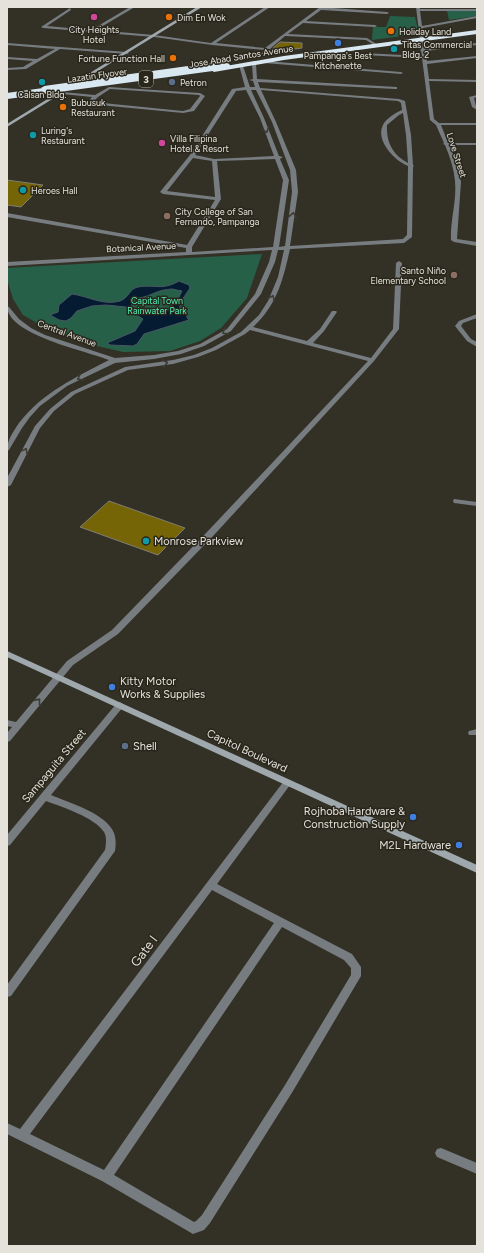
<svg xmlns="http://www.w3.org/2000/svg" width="484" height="1253" viewBox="0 0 484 1253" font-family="Figtree,sans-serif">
<rect width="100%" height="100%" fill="#333025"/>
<!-- green -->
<g fill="#276049">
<path d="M447,11H477V16L449,20Z"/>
<path d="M390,16L415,17L419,34L372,40L373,27H386Z"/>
<path d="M262,254L247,298L221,328L200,341L170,351L123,352L84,343L51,331L23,315L13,299L7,279V268Z"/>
</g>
<!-- water -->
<path fill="#051b31" stroke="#485764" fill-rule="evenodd" d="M179,281L189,285L190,288L182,300L179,309L187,313V318L189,320L144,334L137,344L133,346L110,345L107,343L135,331L143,319L135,314L126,307L106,305L92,306L77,311L71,318L66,321L59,320L50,315L58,312L59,305L72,294C88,296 103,306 120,301C129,298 129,289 138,287C155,284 162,291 179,281ZM172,289L182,291L179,297L173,302L172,308C159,317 144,316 132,306L131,301C136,298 141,298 147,296C158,292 159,290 172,289Z"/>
<!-- building -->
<g fill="#766507" stroke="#817e71">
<path d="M280,42L302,43V48L260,54L271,50Z"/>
<path d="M7,180L43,185L21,207L7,205Z"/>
<path d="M109,501L185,528L158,555L80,527Z"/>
</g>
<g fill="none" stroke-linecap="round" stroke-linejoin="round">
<!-- street -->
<g fill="#777c80" fill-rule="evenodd">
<path d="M130,7H135L96,30L154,35L211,43L265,7H270L216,43L265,48L320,7L387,12L389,13L387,14L321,10L306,21L375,25L377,26L375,27L303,23L288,34L367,38L378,45V47H377L366,40L285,36L270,49L265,50L212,45L154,37L43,28L41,27L70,8L71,10L47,26L91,30Z"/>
<path d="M416,7H420V9H477V11H420L422,26L477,16V18L423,28L425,48L477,43V45L426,51L427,61L477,56V58L427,64L429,79L477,80V82L429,81L434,119L439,123H477V125H441L448,143H477V145H450L458,167L461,182L457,239L477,242V246L454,242L451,240C450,220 457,201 455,181C454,169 450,157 445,145L443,144L444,143L436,125L430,120L422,58L363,55L361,54L363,53L422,56L421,51L420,50L421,49Z"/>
<path d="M7,43L127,52L129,53L127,54L60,49L26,69L7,70V68L23,67L33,61L7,59V57L37,59L55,49L7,45Z"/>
<path d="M266,61L401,72L403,73L401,74L264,63V61Z"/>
<path d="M254,63L256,64L257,79L397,87V89H395L258,82L260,88L399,99L405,101L411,135L413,165L414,166L413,167L412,237L404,243L290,249C283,280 277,305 253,327L307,341L320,329L332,311H336L337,312L324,331L313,343L371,358L393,329L396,263L399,261L402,263L399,329L374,361L214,535L118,634L73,665L10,741L7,742V733L12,727L7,726V720L16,722L67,661L112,630L208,531L368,361L250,330L245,334L216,350L198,357L173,364L128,370L75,394L54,411L40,428L11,485L7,487V478L35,426L50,409L71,392L125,367L173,360L194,355L212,348L241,332L259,315L268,301L278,277L284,250H278L275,262L261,294L231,331L204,346L181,354L154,359L115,363L67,386L40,406L30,417L22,428L9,450L7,451C7,440 13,432 19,423C43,392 75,378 109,360C87,351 7,335 7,306L9,307L19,319L31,328L45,335L115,358L154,355L178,351L200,344L227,329L255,294L269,262L272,250L7,266V262L186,252V248L7,217V213L187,245L215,200L163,194L160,192L190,155L232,89L245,87L239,65L243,66L250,87H255L253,81L249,80L253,79L252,64ZM246,90L260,118L274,156L214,159L195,155L236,91ZM251,90H256L272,122L290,170L292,192L285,246L279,247L289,180L280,159L283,157L279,156L264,118ZM261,90L398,101L401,103L402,110C397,112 385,119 383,125C375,141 395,161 408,166L407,235L403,239L290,246L298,192L296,170L276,122ZM403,113L406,135L408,163C393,155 386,143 387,125L399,115ZM193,158L212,161L215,197L167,191ZM275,159L283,180L273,247L192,252V247L221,199L217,161Z"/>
<path d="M109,87L200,93L205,96L194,111L183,113L89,104L87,103L92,97L62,94L60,93L62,92L95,95ZM110,89L199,95L200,96L190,109L183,111L93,102L98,97Z"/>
<path d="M477,95V97L474,98L477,110L472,107L469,97Z"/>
<path d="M477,314V318L463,323L461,326L471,339L477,342V347L467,341L455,326L459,321Z"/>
<path d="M454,499L477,502V506L454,503L453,501Z"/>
<path d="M120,702L124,705L123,707L51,795C69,803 106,813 114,833C116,838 116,845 115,851L11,996L7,997V985L105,850C106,844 107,837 104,832C94,817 62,807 46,801L10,845L7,846V835L117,703Z"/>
<path d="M477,729V735H469L468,733L469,731Z"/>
<path d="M287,780L290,781L292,783L290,785L217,884L352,954L361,967V976L293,1091L210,1223L204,1230L193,1234L102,1181L7,1134V1123L20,1129L284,781ZM212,890L274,923L104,1170L30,1134ZM282,927L344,960L351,968V975L285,1085L202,1215L196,1221L194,1222L114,1175Z"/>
<path d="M441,1148L477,1163V1174L437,1157L435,1153L437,1149Z"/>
</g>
<!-- secondary -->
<g fill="#9ea8ad" fill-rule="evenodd">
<path d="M197,7H202L7,127V124Z"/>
<path d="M7,651L477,865V873L7,657Z"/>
</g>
<!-- highway -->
<g fill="#d9e7f0" fill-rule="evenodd">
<path d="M477,30V34L284,60L214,72L211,70L214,68L284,56Z"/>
<path d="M224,61L227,63L226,64L44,90L41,88L44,86Z"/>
</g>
<!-- highway-bridge -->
<path stroke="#d9e7f0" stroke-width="6" d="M7,96L227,66"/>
</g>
<!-- one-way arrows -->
<defs><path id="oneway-chevron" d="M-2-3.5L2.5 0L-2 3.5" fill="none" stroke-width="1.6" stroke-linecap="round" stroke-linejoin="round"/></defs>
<g stroke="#3c3c34">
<use href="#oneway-chevron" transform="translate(266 130) rotate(70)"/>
<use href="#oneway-chevron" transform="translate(293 215) rotate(-80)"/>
<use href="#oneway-chevron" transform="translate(272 298) rotate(-63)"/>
<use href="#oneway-chevron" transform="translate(225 332) rotate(148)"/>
<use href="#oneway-chevron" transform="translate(165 363) rotate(-12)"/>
<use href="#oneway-chevron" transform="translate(80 378) rotate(153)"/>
<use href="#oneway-chevron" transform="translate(25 451) rotate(-62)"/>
<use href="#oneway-chevron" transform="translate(38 701) rotate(-51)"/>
</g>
<!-- markers -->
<g fill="#d1479c" stroke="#29261b" stroke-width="1.5">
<circle cx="94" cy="17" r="4"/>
<circle cx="162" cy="143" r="4"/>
</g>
<g fill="#e8710a" stroke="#29261b" stroke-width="1.5">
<circle cx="169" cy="17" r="4"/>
<circle cx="391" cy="31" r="4"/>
<circle cx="173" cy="58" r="4"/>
<circle cx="63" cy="107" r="4"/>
</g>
<g fill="#3f7fe0" stroke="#29261b" stroke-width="1.5">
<circle cx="338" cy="43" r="4"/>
<circle cx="112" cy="687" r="4"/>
<circle cx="413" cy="817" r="4"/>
<circle cx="459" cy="845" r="4"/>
</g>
<g fill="#0f9aa8" stroke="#29261b" stroke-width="1.5">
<circle cx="394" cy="49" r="4"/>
<circle cx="42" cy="82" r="4"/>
<circle cx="33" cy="135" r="4"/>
<circle cx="23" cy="190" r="4"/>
<circle cx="146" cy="541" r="4"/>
</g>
<g fill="#5c6f8a" stroke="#29261b" stroke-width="1.5">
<circle cx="172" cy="82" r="4"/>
<circle cx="125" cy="746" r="4"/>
</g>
<g fill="#8d6e63" stroke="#29261b" stroke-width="1.5">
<circle cx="167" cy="216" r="4"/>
<circle cx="454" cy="275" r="4"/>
</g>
<g text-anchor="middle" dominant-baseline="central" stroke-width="3" stroke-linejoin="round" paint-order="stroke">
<!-- far-poi labels -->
<g font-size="9" fill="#e4e2db" stroke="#29261b" text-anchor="start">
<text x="177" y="17">Dim En Wok</text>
<text x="94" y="29" text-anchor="middle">City Heights<tspan x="94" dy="10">Hotel</tspan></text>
<text x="399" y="31">Holiday Land</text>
<text x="402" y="44">Titas Commercial<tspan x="402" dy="10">Bldg. 2</tspan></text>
<text x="338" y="55" text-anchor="middle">Pampanga's Best<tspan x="338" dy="10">Kitchenette</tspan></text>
<text x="165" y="58" text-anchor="end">Fortune Function Hall</text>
<text x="180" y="82">Petron</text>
<text x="42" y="94" text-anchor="middle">Calsan Bldg.</text>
<text x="71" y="102">Bubusuk<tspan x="71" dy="10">Restaurant</tspan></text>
<text x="41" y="130">Luring's<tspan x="41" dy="10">Restaurant</tspan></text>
<text x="170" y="138">Villa Filipina<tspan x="170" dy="10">Hotel &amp; Resort</tspan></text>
<text x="31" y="190">Heroes Hall</text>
<text x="175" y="211">City College of San<tspan x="175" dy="10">Fernando, Pampanga</tspan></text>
<text x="446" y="270" text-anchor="end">Santo Niño<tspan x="446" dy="10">Elementary School</tspan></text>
</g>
<!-- far-street labels -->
<g font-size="9" fill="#e4e2db" stroke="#29261b">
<text transform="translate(241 56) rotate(-9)">Jose Abad Santos Avenue</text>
<text transform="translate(97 75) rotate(-8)">Lazatin Flyover</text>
<text transform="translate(457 155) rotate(72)">Love Street</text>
<text transform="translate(141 247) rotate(-3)">Botanical Avenue</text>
<text transform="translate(67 333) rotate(20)">Central Avenue</text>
</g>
<!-- far-park labels -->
<g font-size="9" fill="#51f2b7" stroke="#29261b">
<text x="157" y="300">Capital Town<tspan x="157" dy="10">Rainwater Park</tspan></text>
</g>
<!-- shield labels -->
<rect fill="#29261b" stroke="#acaaa1" stroke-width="1" x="139" y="71" width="14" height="16" rx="3"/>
<g font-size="10" font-weight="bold" fill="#e4e2db">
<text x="146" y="79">3</text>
</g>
<!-- poi labels -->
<g font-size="11" fill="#e4e2db" stroke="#29261b" text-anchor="start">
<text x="154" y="541">Monrose Parkview</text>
<text x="120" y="681">Kitty Motor<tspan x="120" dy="13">Works &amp; Supplies</tspan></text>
<text x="133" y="746">Shell</text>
<text x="405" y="811" text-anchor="end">Rojhoba Hardware &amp;<tspan x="405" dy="13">Construction Supply</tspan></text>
<text x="451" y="845" text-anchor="end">M2L Hardware</text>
</g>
<!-- street labels -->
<g font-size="11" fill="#e4e2db" stroke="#29261b">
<text transform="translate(247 751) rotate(25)">Capitol Boulevard</text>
<text transform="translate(54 766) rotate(-50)">Sampaguita Street</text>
</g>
<!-- near-street labels -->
<g font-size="13" fill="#e4e2db" stroke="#29261b">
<text transform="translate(144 951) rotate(-53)">Gate I</text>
</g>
</g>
<!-- border -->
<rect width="484" height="1253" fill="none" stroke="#e4e2db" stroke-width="16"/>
</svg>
